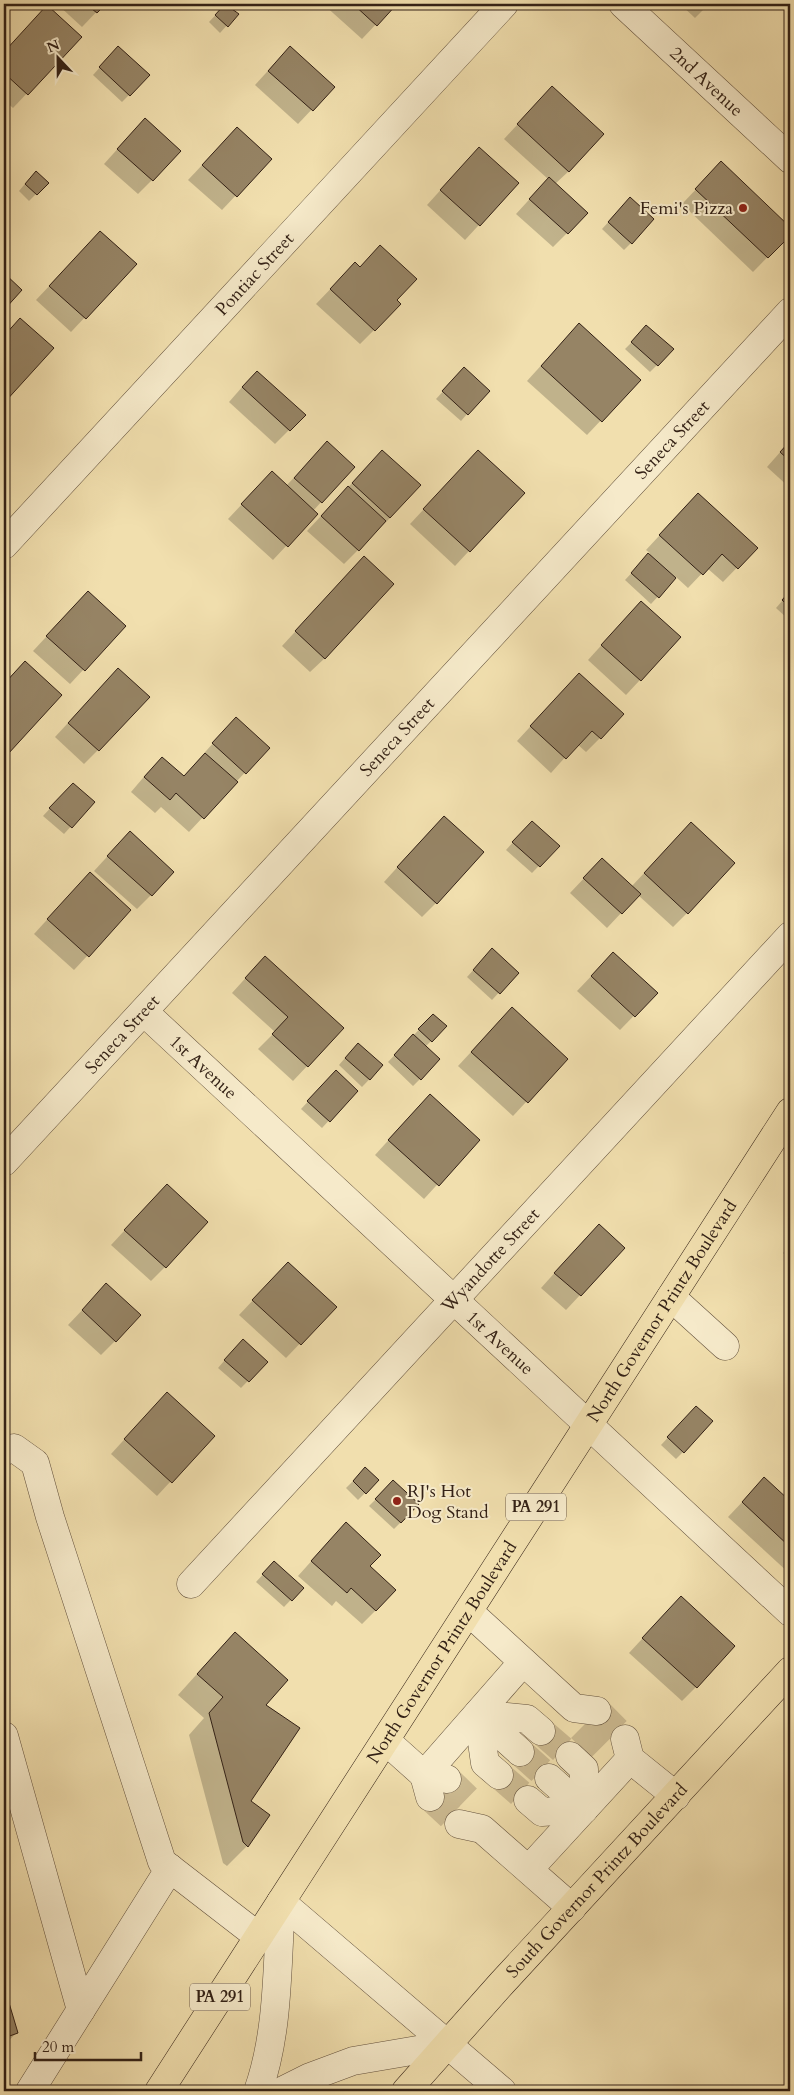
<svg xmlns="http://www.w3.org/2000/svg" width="794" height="2095" viewBox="0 0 794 2095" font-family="Cardo,serif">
<rect width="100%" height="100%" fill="#f1dfae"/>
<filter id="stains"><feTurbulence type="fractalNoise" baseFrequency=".004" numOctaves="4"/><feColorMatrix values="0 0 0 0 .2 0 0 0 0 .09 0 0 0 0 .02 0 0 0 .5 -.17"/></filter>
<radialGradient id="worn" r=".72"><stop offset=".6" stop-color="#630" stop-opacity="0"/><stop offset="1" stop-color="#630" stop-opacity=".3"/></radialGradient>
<!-- shadow -->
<g fill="#0003">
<path d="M57,4H104L82,27Z"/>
<path d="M226,4L237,14L220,33L209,22Z"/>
<path d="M323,4H395L362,39Z"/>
<path d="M671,4H679L675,7Z"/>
<path d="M680,4H709L695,18Z"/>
<path d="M33,21L80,37L13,108L4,100V53Z"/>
<path d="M111,55L129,95L122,102L93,75Z"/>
<path d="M276,62L333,87L298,124L255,85Z"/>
<path d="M538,102L569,171L555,184L567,233L553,247L516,214L548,179L504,139Z"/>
<path d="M237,128L270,159L222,210L188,180Z"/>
<path d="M131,134L152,180L138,194L104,164Z"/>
<path d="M465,163L518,183L465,240L427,205Z"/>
<path d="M721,163L790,229V234L753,272L682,204Z"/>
<path d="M29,179L47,183L29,201L19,191Z"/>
<path d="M624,205L631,243L624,250L602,229Z"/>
<path d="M380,246L396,300L374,330L360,344L316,304L341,278L359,268Z"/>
<path d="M86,247L135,264L71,332L36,300Z"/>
<path d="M20,320L52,349L4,401V337Z"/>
<path d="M640,334L672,350L650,372L625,349Z"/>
<path d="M565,339L639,380L587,435L527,381Z"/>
<path d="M457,376L467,414L461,421L436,399Z"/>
<path d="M243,386L304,415L275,444L229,402Z"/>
<path d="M790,441V488L767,467Z"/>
<path d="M327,443L353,467L313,511L316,514L273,560L228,519L258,487L286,486Z"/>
<path d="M478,451L523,493L455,566L410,524Z"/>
<path d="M368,466L390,518L344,564L307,531Z"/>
<path d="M684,509L756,548L723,582L707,568L688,588L676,577L651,604L625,580L650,553L646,550Z"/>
<path d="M350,572L325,658L310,672L282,646Z"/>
<path d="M790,592V617L788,619L776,608Z"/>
<path d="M74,607L124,626L70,684L33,651Z"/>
<path d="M627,617L679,638L626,695L588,660Z"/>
<path d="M790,628V636L786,632Z"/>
<path d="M25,662L61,695L4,757V684Z"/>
<path d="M104,684L98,750L84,764L55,737Z"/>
<path d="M565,689L600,738L586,752L577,744L551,773L517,741Z"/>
<path d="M222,733L268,748L189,832L161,807L155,813L131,792L148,772L183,777Z"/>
<path d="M66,791L93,802L64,834L43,816Z"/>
<path d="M525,829L558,846L532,873L506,850Z"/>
<path d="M430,831L436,903L422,917L384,882Z"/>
<path d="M677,838L687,913L673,927L638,895L607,928L570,893L588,874L631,887Z"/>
<path d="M116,847L151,895L137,909L94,871Z"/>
<path d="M76,888L130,910L74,970L34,934Z"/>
<path d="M485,957L517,973L492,1000L467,977Z"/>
<path d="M599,968L656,993L620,1030L577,991Z"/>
<path d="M251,972L343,1028L293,1081L258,1049L275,1032L232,993Z"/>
<path d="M433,1015L431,1041L425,1047L420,1079L413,1086L388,1062Z"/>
<path d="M498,1023L566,1059L513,1116L458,1066Z"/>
<path d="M351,1051L382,1066L362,1087L339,1065Z"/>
<path d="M329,1079L356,1091L322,1128L301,1109Z"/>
<path d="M416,1110L478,1140L424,1199L375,1155Z"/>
<path d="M153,1200L165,1267L151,1281L111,1245Z"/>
<path d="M585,1239L624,1248L566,1310L541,1288Z"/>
<path d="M790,1246V1260L783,1253Z"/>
<path d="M274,1278L335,1307L286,1358L239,1315Z"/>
<path d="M106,1285L115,1341L101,1355L68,1325Z"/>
<path d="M236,1347L266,1362L241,1388L218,1368Z"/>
<path d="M153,1408L213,1436L157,1496L111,1454Z"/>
<path d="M689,1415L683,1452L676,1459L661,1445Z"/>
<path d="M365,1469V1493L358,1500L346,1488Z"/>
<path d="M764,1479L790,1503V1574L728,1517Z"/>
<path d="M393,1482L401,1522L394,1529L369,1506Z"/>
<path d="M332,1538L369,1566L376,1610L362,1624L336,1601L332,1606L298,1576Z"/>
<path d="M267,1570L302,1588L284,1607L256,1582Z"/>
<path d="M667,1612L696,1687L682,1701L629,1653Z"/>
<path d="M215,1654L264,1706L249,1802L247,1846L227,1866L223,1863L189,1735L204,1718L178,1695Z"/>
<path d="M4,1990L17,2032L4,2046Z"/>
</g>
<!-- building -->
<g fill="#968465" stroke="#332116">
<path d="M86,4H106L97,13Z"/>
<path d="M225,4L239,14L228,27L215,15Z"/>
<path d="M353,4H397L377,26Z"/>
<path d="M47,5L82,37L28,95L4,73V52Z"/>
<path d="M118,46L150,75L130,96L99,67Z"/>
<path d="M290,46L335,87L313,111L268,71Z"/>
<path d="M552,86L604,134L569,172L517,124Z"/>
<path d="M145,118L181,151L153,181L117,149Z"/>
<path d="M237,127L272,159L237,197L202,165Z"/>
<path d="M479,147L519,183L480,226L440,190Z"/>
<path d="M721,161L790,227V236L768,258L695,189Z"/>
<path d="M36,171L49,183L37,195L25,184Z"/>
<path d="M549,177L588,213L568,234L529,199Z"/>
<path d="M630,197L654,219L632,244L608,222Z"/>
<path d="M100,231L137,264L86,319L49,286Z"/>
<path d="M380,245L417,279L397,300L401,304L375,331L330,289L355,262L360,267Z"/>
<path d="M4,273L22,290L4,310Z"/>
<path d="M20,318L54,348L4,403V336Z"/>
<path d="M579,323L641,380L602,422L541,366Z"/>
<path d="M646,325L674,349L658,366L631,342Z"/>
<path d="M464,367L490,391L468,415L442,391Z"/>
<path d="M257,371L306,415L290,431L242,387Z"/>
<path d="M327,441L355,467L322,503L294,478Z"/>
<path d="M790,441V461L780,452Z"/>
<path d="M382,450L421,485L390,518L352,483Z"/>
<path d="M478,450L525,493L470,552L423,509Z"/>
<path d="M272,471L318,514L288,547L241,504Z"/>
<path d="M348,486L386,521L359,551L321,516Z"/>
<path d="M698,493L758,548L738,569L722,554L703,575L659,535Z"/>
<path d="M648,553L676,578L659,598L631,573Z"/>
<path d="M364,556L394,584L325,659L295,631Z"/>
<path d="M88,591L126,626L85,671L46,636Z"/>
<path d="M790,591V608L782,600Z"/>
<path d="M641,601L681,637L641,681L601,645Z"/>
<path d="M25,661L62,695L8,754L4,751V684Z"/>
<path d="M118,668L150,697L99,751L68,723Z"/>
<path d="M579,673L624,714L601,739L592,731L566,759L530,726Z"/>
<path d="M236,717L270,748L246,774L212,743Z"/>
<path d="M205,753L238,782L204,819L176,793L170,800L144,777L162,757L184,776Z"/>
<path d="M73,783L95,802L72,828L49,808Z"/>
<path d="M444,816L484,852L437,904L397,867Z"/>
<path d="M532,821L560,846L540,867L512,842Z"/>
<path d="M691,822L735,863L688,914L644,873Z"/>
<path d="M130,831L174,872L152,896L107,856Z"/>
<path d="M602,858L641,894L622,914L583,878Z"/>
<path d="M90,872L131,910L89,957L47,919Z"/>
<path d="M492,948L519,973L500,994L473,970Z"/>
<path d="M613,952L658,993L635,1017L591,976Z"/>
<path d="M265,956L344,1028L308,1067L272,1034L288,1017L245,978Z"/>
<path d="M512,1007L568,1059L528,1103L471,1052Z"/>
<path d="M433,1014L447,1026L432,1042L418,1029Z"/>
<path d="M413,1034L440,1059L421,1080L394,1055Z"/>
<path d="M358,1043L383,1065L370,1080L345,1058Z"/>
<path d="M336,1070L358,1091L330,1122L307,1101Z"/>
<path d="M430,1094L480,1140L439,1186L388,1140Z"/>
<path d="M167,1184L208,1222L166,1268L124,1230Z"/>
<path d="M599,1224L625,1248L581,1296L554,1273Z"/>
<path d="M288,1262L337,1307L301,1345L252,1300Z"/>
<path d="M106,1283L141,1315L116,1342L82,1310Z"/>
<path d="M243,1339L268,1362L249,1382L224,1360Z"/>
<path d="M167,1392L215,1436L172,1483L124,1439Z"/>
<path d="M696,1406L713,1421L684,1453L667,1437Z"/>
<path d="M365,1467L379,1480L366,1494L353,1481Z"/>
<path d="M764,1477L790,1501V1547L742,1502Z"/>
<path d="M393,1480L419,1504L401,1523L375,1499Z"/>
<path d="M346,1522L381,1555L370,1566L396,1590L376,1611L351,1588L347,1593L311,1561Z"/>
<path d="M274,1561L304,1588L292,1601L262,1574Z"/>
<path d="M681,1596L735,1646L697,1688L642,1638Z"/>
<path d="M235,1632L288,1680L266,1705L300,1728L251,1801L270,1815L248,1847L243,1842L209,1713L223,1697L197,1674Z"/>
<path d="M4,1986L18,2033L4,2038Z"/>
</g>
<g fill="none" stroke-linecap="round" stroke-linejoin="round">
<!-- minor-tunnel -->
<g stroke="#cbb990" stroke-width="28" stroke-dasharray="28 14" stroke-linecap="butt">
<path d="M597,1711L625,1739"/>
<path d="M581,1728L608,1755"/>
<path d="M541,1731L570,1756"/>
<path d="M520,1752L549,1778"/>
<path d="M499,1775L528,1800"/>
<path d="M447,1779L476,1807"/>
<path d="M430,1797L459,1824"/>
</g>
<defs>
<g id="minor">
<path id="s1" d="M623,4L790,159"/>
<path id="s2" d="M4,545L504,4"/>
<path id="s3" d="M144,1012L790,1612"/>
<path id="s4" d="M4,1162L790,312"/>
<path d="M671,1297L725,1346"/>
<path d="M4,1451L14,1448L35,1463L50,1517L162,1862L259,1937"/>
<path id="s5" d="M191,1584L790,936"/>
<path d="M469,1612L574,1708L597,1711"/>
<path d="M478,1714L527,1719L541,1731"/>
<path d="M478,1714L485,1763L499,1775"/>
<path d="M478,1714L520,1752"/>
<path d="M4,1736L81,2010"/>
<path d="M625,1739L630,1759L676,1796"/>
<path d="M386,1741L424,1775L447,1779"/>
<path d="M570,1756L584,1769V1809"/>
<path d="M549,1778L584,1809"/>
<path d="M430,1797L424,1775L523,1662"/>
<path d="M528,1800L542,1812L584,1809"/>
<path d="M459,1824L482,1829L572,1908"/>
<path d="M529,1869L630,1759"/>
<path d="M281,1902L502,2091"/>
<path d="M30,2091L170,1868"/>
<path d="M258,2091C279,2032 277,1964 281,1902"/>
<path d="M282,2091L310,2077L353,2061L447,2045"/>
</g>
<g id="major">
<path id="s6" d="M159,2091L790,1112"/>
<path id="s7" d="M406,2091L502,1983L790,1671"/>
</g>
</defs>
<!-- minor casing -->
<use href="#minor" stroke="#62503c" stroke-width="29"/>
<!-- major casing -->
<use href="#major" stroke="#332116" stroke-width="29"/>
<!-- minor -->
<use href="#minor" stroke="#f6eaca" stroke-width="28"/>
<!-- major -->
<use href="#major" stroke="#f1dfae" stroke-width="28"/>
</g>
<!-- markers -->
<g fill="#8f2418" stroke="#f6eaca" stroke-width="2">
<circle cx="743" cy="208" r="5"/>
<circle cx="397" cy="1501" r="5"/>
</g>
<g text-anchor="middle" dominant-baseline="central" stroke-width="4" stroke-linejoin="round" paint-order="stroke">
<!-- shield labels -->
<g fill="#f6eaca" stroke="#6e5d4c" stroke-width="1">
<rect x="506" y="1493.5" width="60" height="27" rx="4"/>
<rect x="190" y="1983.5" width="60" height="27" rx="4"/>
</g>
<g font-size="16" font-weight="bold" fill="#332116">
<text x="536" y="1507">PA 291</text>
<text x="220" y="1997">PA 291</text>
</g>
<!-- street labels -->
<g font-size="18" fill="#332116" stroke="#f6eaca">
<text stroke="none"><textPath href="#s1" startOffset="114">2nd Avenue</textPath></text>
<text stroke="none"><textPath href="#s2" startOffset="369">Pontiac Street</textPath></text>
<text stroke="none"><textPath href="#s4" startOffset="984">Seneca Street</textPath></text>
<text stroke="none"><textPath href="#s4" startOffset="579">Seneca Street</textPath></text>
<text stroke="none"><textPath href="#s4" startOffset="174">Seneca Street</textPath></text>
<text stroke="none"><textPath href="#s3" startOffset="81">1st Avenue</textPath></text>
<text stroke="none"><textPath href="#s5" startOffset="441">Wyandotte Street</textPath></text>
<text stroke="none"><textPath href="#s6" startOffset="928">North Governor Printz Boulevard</textPath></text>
<text stroke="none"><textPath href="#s3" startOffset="486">1st Avenue</textPath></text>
<text stroke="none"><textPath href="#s6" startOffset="522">North Governor Printz Boulevard</textPath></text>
<text stroke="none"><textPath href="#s7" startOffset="284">South Governor Printz Boulevard</textPath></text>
</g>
<!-- poi labels -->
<g font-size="18" fill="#332116" stroke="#f6eaca" text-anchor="end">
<text x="733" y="208">Femi's Pizza</text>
<text x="407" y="1491" text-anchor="start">RJ's Hot<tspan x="407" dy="21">Dog Stand</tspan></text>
</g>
</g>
<!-- margin -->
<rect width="794" height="2095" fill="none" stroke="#f1dfae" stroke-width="20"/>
<rect x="5" y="5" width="784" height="2085" fill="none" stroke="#332116" stroke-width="2.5"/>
<rect x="10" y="10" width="774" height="2075" fill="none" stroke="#332116"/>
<!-- north arrow -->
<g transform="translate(58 58) rotate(338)" stroke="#f6eaca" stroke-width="4" paint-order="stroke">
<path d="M0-4L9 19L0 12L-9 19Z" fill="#332116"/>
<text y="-8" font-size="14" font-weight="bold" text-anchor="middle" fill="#332116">N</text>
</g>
<!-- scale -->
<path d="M35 2052v8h106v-8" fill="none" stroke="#332116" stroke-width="2.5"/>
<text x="42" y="2052" font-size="15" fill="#332116" stroke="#f6eaca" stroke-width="4" paint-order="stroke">20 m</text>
<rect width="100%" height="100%" filter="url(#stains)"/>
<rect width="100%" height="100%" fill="url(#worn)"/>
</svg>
